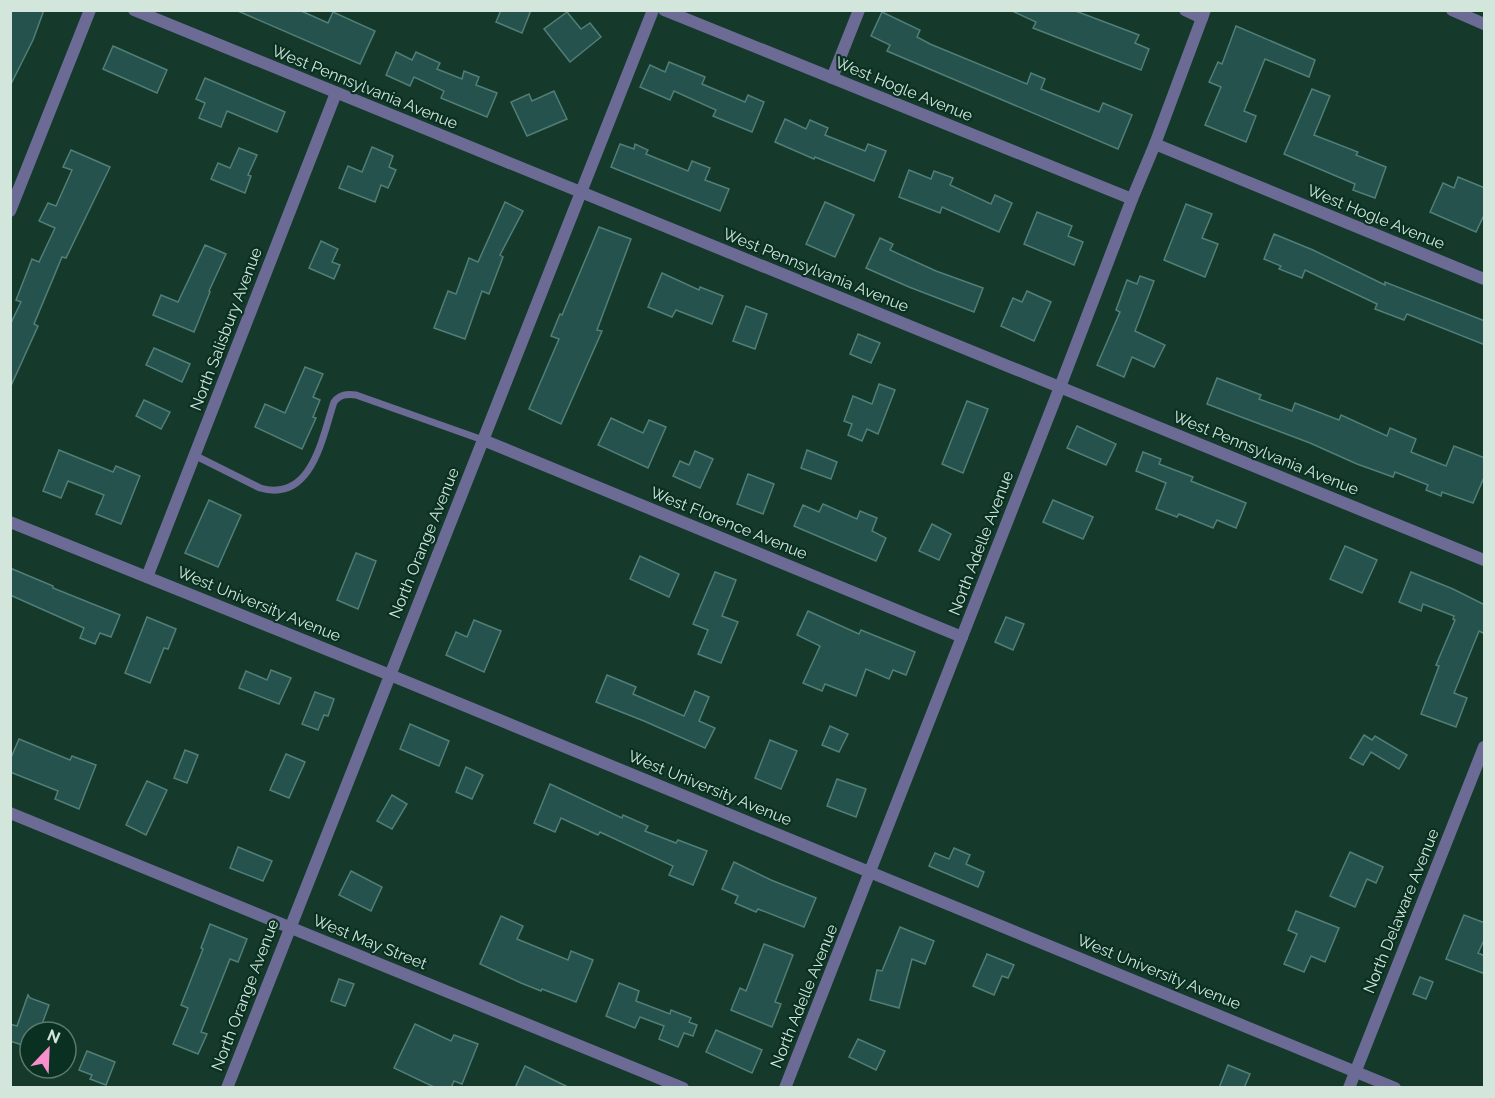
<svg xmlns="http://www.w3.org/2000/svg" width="1495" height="1098" viewBox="0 0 1495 1098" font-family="Raleway,sans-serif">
<rect width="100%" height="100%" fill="#153a2b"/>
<!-- building -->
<g fill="#26524d" stroke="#517e77" stroke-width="1.5">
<path d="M10,10H44L33,40L10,86Z"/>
<path d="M299,10L328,23L333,12L375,31L360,64L238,11Z"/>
<path d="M501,10H531L522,33L496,22Z"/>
<path d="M1010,10H1073L1139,35L1135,43L1149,49L1141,70L1033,28L1036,22Z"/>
<path d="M567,12L581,29L590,23L601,37L570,62L544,29Z"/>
<path d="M882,12L920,30L917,37L930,44L1027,84L1031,73L1045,79L1041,89L1099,112L1103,103L1132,115L1118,149L887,51L890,45L871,36Z"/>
<path d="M1236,26L1315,60L1309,77L1265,59L1244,111L1256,116L1246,142L1205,125L1221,87L1209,82L1218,62L1222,64Z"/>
<path d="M113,46L167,70L157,93L103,69Z"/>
<path d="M396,52L412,60L416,52L440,63L437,69L462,79L464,71L479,77L476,85L497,93L487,117L441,98L444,91L414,77L410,86L386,75Z"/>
<path d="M669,62L705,77L702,84L745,102L748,95L764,102L752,132L713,116L716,110L674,91L670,100L640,87L650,65L665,72Z"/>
<path d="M205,78L285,112L277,132L227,111L221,127L199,118L205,103L196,99Z"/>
<path d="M1312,89L1330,96L1314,135L1358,152L1356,155L1386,167L1375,198L1353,190L1355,184L1284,154Z"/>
<path d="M554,91L567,119L527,136L511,102L529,94L532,101Z"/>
<path d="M785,119L806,129L810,120L828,128L825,135L865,151L868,144L886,151L874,181L815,157L814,159L775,142Z"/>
<path d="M620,144L634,149L635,144L648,150L646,154L688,171L692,161L710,168L705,180L729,189L720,211L611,167Z"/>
<path d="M372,147L393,156L389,167L396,170L388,188L381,185L375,202L339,188L348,166L362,172Z"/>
<path d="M239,148L257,155L248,175L251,176L245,193L211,179L218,163L230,168Z"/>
<path d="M71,150L110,167L66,258L62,257L34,324L38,326L10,388V325L21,302L16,300L32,259L39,262L55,228L39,221L48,203L56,206L72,170L63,167Z"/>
<path d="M909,170L931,179L934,171L953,178L950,185L991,204L995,195L1012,203L999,232L942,207L940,213L899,197Z"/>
<path d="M1458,177L1485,188V213L1476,232L1430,212L1443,183L1454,188Z"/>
<path d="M505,202L523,211L500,255L503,257L489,294L482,291L465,339L434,328L448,291L456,294L469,258L478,262Z"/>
<path d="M825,202L854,215L835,257L806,244Z"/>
<path d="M1186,204L1212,214L1202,238L1218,244L1205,277L1164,260Z"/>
<path d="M1037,212L1072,226L1068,236L1083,242L1074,265L1024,244Z"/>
<path d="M599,227L631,239L597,330L602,331L561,424L529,409L559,339L551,336L560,314L562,315Z"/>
<path d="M1274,234L1313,250L1385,285V282L1485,321V345L1407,314L1404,320L1375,309L1377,304L1305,270L1302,278L1279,269L1281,266L1264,259Z"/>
<path d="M880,238L893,244L890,250L936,271L983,288L974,312L909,287L866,268Z"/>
<path d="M321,241L338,249L332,262L340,265L334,279L309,268Z"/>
<path d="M205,245L226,254L209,291L210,292L194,332L153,315L161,295L178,302Z"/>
<path d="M662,273L699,290L700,287L723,296L712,324L676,310L672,317L648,307Z"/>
<path d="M1140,276L1154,281L1135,331L1165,345L1154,367L1132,357L1124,377L1097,365L1120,312L1116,310L1127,280L1137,284Z"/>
<path d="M1027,291L1051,302L1034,341L1001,326L1013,298L1022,302Z"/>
<path d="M746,306L767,314L755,349L733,341Z"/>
<path d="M858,334L880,343L871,363L850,354Z"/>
<path d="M154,348L190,364L182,382L146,365Z"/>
<path d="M305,367L323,374L313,397L320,400L313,417L316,418L302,449L255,427L265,404L285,413Z"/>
<path d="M1217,378L1261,395L1259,399L1292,411L1295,403L1339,420L1341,415L1387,436L1390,428L1416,439L1411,452L1446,466L1454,446L1485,458V475L1473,503L1442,492L1441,496L1426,490L1428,485L1395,472L1393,477L1357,464L1310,443L1207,404Z"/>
<path d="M879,384L895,390L878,434L867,429L862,441L848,435L852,424L844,421L853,396L872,404Z"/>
<path d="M144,400L170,412L161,429L136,416Z"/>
<path d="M967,401L988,409L963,473L942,464Z"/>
<path d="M611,418L643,433L649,420L666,427L648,468L598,445Z"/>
<path d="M1077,426L1116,444L1106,465L1067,448Z"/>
<path d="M59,450L113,472L116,466L140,476L121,524L96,514L104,495L68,481L61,498L43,491Z"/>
<path d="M807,450L837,462L831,479L801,468Z"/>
<path d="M695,451L713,459L700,488L673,476L680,461L689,465Z"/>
<path d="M1143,452L1161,459L1159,464L1193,477L1191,481L1246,503L1236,528L1217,520L1213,528L1179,514L1177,517L1156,509L1166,483L1136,471Z"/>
<path d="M748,474L774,484L763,514L737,504Z"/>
<path d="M209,500L241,515L218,567L185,553Z"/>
<path d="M1053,500L1093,517L1083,539L1043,522Z"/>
<path d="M823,504L857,519L860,511L877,518L872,531L886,538L876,561L794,526L803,505L819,512Z"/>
<path d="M932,524L951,534L939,560L919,551Z"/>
<path d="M1345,546L1377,560L1362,593L1330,579Z"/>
<path d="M356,553L376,561L358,609L337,600Z"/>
<path d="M640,556L679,574L669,597L630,579Z"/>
<path d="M10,568L53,586V588L120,615L111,637L100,633L95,644L80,638L84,628L10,595Z"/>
<path d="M715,572L736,580L722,616L738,622L721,663L698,654L708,630L693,624Z"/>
<path d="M1411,572L1453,589L1485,605V634L1479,631L1454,693L1467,698L1456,727L1421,714L1439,666L1436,665L1455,620L1453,619L1454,616L1423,604L1421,611L1399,602Z"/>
<path d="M808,611L859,634L861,630L915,652L906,675L893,670L889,679L866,669L856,696L825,684L822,691L803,683L820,646L797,635Z"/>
<path d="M147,617L176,629L168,649L164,648L150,683L125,673Z"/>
<path d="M1006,617L1024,624L1013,650L995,642Z"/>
<path d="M474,620L501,631L484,672L446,655L456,632L467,637Z"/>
<path d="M271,670L291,678L279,704L239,688L246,671L267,680Z"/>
<path d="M607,675L636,687L633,694L684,716L695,691L709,697L699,721L715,728L705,748L644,721L596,702Z"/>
<path d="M315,692L334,699L328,716L324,715L318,730L302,724Z"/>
<path d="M410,724L449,741L439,766L400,749Z"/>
<path d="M830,726L848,734L839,752L822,745Z"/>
<path d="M1364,735L1372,740L1375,736L1407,755L1399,769L1371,752L1363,765L1350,758Z"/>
<path d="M19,739L70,760L72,756L96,765L79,809L55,799L58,791L10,772V760Z"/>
<path d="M770,740L797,751L781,789L755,778Z"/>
<path d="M185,750L198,755L187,783L174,778Z"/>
<path d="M286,754L305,762L289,798L270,790Z"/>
<path d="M466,767L483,775L472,799L456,792Z"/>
<path d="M837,779L866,789L856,817L827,806Z"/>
<path d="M147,781L167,790L146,835L126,825Z"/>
<path d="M550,784L622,818L623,815L648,826L645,831L676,843L678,840L707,851L693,885L669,875L673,866L600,832L598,835L561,818L555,832L534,823Z"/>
<path d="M392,795L407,804L392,829L377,821Z"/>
<path d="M238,847L272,861L263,881L230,868Z"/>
<path d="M954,848L970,855L966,864L984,872L978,887L929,866L935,853L949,859Z"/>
<path d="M1350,852L1383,867L1376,883L1367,879L1355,907L1330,896Z"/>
<path d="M734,862L771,880L816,898L804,927L758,909L756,912L735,903L738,896L722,889Z"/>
<path d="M351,871L382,887L371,911L339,895Z"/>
<path d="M1296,911L1339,928L1325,962L1311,956L1304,972L1284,964L1297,934L1288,930Z"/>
<path d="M1464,915L1485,923V938L1478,953L1485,956V974L1446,959Z"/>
<path d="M501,916L523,926L517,939L568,960L571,951L593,960L576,1002L542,989L541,991L521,983L480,964Z"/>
<path d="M210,924L247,939L238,962L230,959L201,1032L207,1034L198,1054L173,1044L188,1008L181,1005L203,949L201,948Z"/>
<path d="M900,927L934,941L925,964L912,959L899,1008L870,1000L877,970L882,971Z"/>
<path d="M764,944L793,955L775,1002L781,1004L772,1027L731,1010L740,988L746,991Z"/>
<path d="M987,954L1014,965L1008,978L1002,976L994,995L973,986Z"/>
<path d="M1420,977L1433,982L1426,999L1413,994Z"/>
<path d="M339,979L354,984L345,1006L331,1001Z"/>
<path d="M619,983L639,991L636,1001L670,1014L671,1010L691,1018L689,1022L697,1025L693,1036L684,1033L678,1047L659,1039L664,1026L640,1017L635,1028L606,1016Z"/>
<path d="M28,995L30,998L49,1005L39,1032H30V1040L25,1038L22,1045L10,1041V1024L17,1026Z"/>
<path d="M415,1024L451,1041L454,1035L478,1044L462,1084L454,1081L451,1088H436L394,1068Z"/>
<path d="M716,1030L762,1050L752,1073L706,1052Z"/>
<path d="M858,1039L885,1051L876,1070L849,1057Z"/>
<path d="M87,1051L115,1062L106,1085L90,1079L92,1075L79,1070Z"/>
<path d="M1228,1065L1250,1074L1244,1088H1219Z"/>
<path d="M525,1066L570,1088H515Z"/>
</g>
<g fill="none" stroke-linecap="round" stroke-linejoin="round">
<!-- service -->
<path stroke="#6c6b95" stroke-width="7" d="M194,455L260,488C312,503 322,438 334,402C340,394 347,394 356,395L483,440"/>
<!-- minor -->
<g stroke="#6c6b95" stroke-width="12">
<path d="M664,10L1132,199"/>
<path d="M1185,10L1202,18"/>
<path d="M1452,10L1484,24"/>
<path d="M832,78L859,10"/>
<path d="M1155,144L1484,279"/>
<path d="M483,440L962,637"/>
<path d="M10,522L390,675L1395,1088"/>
<path d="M147,577L336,93"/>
<path d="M10,813L683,1088"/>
<path d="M785,1088L1060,387L1132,199L1155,144L1205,10"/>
<path d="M1349,1088L1484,747"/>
</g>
<!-- tertiary -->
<g stroke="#6c6b95" stroke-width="12">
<path d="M134,10L1484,560"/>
<path d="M10,211L90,10"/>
<path d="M227,1088L653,10"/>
</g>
</g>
<g text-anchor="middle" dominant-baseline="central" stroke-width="4.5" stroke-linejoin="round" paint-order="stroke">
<!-- street labels -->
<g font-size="16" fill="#d2e6dc" stroke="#093021">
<text transform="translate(365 87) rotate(22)">West Pennsylvania Avenue</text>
<text transform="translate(904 89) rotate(22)">West Hogle Avenue</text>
<text transform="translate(1376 217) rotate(22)">West Hogle Avenue</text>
<text transform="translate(816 270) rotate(22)">West Pennsylvania Avenue</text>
<text transform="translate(226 329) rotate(-69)">North Salisbury Avenue</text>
<text transform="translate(1266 453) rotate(22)">West Pennsylvania Avenue</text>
<text transform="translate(729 523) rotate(22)">West Florence Avenue</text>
<text transform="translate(424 543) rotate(-68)">North Orange Avenue</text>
<text transform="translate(981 543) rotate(-69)">North Adelle Avenue</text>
<text transform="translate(259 604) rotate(22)">West University Avenue</text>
<text transform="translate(710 788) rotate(22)">West University Avenue</text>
<text transform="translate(1401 911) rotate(-68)">North Delaware Avenue</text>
<text transform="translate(370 942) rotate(22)">West May Street</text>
<text transform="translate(1159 972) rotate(22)">West University Avenue</text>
<text transform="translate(245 995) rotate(-69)">North Orange Avenue</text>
<text transform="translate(804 996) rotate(-68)">North Adelle Avenue</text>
</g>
</g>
<!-- border -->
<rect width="1495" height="1098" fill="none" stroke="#d2e6dc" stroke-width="24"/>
<!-- north arrow -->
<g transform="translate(48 1050) rotate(23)"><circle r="28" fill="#093021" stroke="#59796c" stroke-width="1.5"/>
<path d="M0-4.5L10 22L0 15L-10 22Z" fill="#f790cd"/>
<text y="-9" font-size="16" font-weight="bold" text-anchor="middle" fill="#d2e6dc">N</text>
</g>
</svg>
